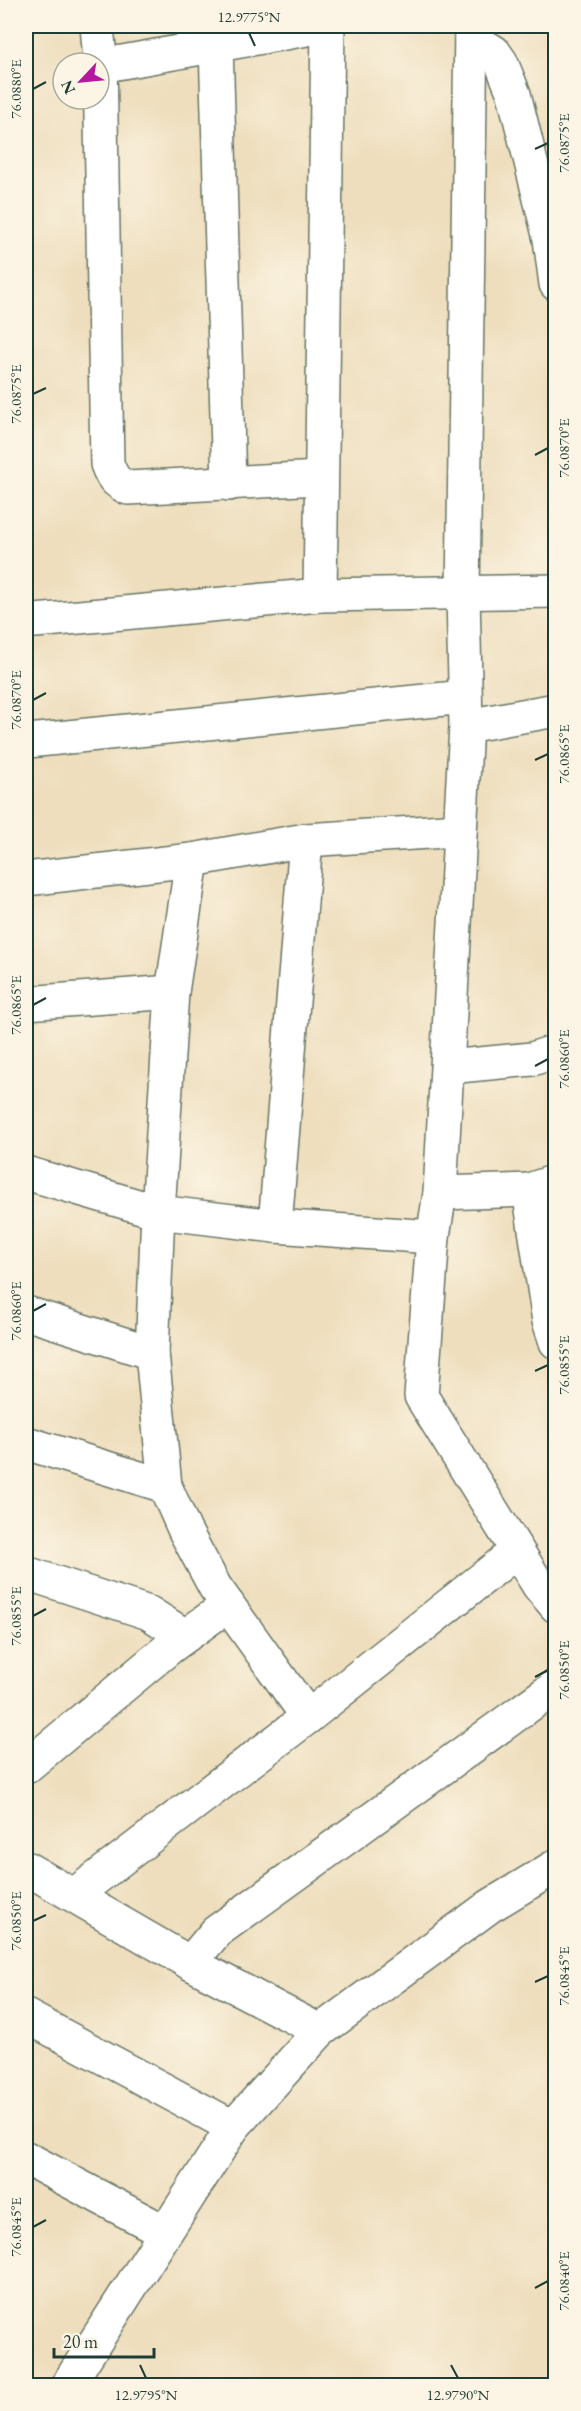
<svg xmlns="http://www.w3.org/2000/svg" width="581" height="2411" viewBox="0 0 581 2411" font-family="'EB Garamond',serif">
<rect width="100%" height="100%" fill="#fcf5e5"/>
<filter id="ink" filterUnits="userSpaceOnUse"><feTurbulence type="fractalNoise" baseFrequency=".0167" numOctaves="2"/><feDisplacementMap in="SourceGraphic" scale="12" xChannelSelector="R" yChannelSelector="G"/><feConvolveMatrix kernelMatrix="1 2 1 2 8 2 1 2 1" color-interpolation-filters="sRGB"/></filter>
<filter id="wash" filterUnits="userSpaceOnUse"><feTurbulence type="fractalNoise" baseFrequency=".008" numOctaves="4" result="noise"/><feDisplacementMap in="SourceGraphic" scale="24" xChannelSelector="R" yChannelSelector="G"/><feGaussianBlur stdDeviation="1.35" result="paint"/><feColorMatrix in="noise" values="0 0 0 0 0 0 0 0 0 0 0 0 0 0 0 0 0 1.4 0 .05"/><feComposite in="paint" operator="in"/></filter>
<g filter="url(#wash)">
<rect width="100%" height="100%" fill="#eedebd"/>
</g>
<g filter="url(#ink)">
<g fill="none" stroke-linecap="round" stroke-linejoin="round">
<defs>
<g id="minor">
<path d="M97,26L100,59L107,464C112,477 115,482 128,488L320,478"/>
<path d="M471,38L494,52L501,62L514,94L550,239L556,284"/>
<path d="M216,45L229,484"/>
<path d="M100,66L324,26"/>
<path d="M320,595L328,26"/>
<path d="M35,621L320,595L556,591"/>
<path d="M466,726L556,710"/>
<path d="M28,741L465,697"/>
<path d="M192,860L172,992L158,1212L152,1353L165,1486L185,1531L215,1587L308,1717"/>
<path d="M26,879L192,860L306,840L460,830"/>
<path d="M26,1003L172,992"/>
<path d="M448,1067L532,1059L556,1051"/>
<path d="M26,1173L158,1212L275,1226L433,1237"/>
<path d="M529,1190L549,1321L556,1342"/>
<path d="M440,1193L529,1190L556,1181"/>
<path d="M275,1226L306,840"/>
<path d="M26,1313L152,1353"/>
<path d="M26,1443L165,1486"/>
<path d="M26,1573L149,1613L185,1636"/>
<path d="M26,1767L169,1648L228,1605"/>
<path d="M26,1868L190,1963L320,2031"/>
<path d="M74,1895L308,1717L517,1551"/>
<path d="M190,1963L216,1932L556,1686"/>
<path d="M26,2016L233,2127"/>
<path d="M26,2158L165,2232"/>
</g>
<g id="tertiary">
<path d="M471,26L463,594L466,726L440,1193L433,1237L421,1396L539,1586L556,1606"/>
<path d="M67,2386L233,2127L320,2031L490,1906L556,1866"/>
</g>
</defs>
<!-- minor casing -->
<use href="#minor" stroke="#677564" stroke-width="36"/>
<!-- tertiary casing -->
<use href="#tertiary" stroke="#677564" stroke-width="36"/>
<!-- minor -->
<use href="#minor" stroke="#fff" stroke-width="33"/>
<!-- tertiary -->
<use href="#tertiary" stroke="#fff" stroke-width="33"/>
</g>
</g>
<!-- ticks -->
<path fill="none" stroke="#1f3d34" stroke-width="2" d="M249,33L255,46M33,89L46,82M535,149L548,143M33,394L46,388M535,455L548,448M33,700L46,693M535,760L548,754M33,1005L46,998M535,1066L548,1059M33,1311L46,1304M535,1371L548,1365M33,1616L46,1609M535,1677L548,1670M33,1921L46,1915M535,1982L548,1976M33,2227L46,2220M535,2288L548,2281M140,2365L146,2378M451,2365L458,2378"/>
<!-- margin -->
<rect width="581" height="2411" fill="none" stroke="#fcf5e5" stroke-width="66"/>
<!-- north arrow -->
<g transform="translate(81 81) rotate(244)"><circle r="28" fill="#fcf5e5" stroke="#a4ab9e" stroke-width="1.5"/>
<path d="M0-4.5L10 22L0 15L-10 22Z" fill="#b5179e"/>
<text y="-9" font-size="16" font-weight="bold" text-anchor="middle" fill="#1f3d34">N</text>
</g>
<!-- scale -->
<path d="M54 2348v9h100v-9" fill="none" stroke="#1f3d34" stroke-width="3"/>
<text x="63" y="2348" font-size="18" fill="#1f3d34" stroke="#fcf5e5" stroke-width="4.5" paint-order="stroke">20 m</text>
<rect x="33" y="33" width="515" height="2345" fill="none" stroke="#1f3d34" stroke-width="2"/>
<g font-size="15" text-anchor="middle" fill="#1f3d34">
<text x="249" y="22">12.9775°N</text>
<text transform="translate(16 89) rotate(-90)" y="5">76.0880°E</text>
<text transform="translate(564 143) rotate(-90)" y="5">76.0875°E</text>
<text transform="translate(16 394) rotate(-90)" y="5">76.0875°E</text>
<text transform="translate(564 448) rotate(-90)" y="5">76.0870°E</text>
<text transform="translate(16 700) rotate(-90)" y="5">76.0870°E</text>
<text transform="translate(564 754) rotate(-90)" y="5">76.0865°E</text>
<text transform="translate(16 1005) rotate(-90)" y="5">76.0865°E</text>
<text transform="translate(564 1059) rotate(-90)" y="5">76.0860°E</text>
<text transform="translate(16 1311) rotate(-90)" y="5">76.0860°E</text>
<text transform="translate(564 1365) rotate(-90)" y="5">76.0855°E</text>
<text transform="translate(16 1616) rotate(-90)" y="5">76.0855°E</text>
<text transform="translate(564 1670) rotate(-90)" y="5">76.0850°E</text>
<text transform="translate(16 1921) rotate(-90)" y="5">76.0850°E</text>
<text transform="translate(564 1976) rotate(-90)" y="5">76.0845°E</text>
<text transform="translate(16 2227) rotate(-90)" y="5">76.0845°E</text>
<text transform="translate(564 2281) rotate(-90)" y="5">76.0840°E</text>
<text x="146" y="2400">12.9795°N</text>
<text x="458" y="2400">12.9790°N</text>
</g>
</svg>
